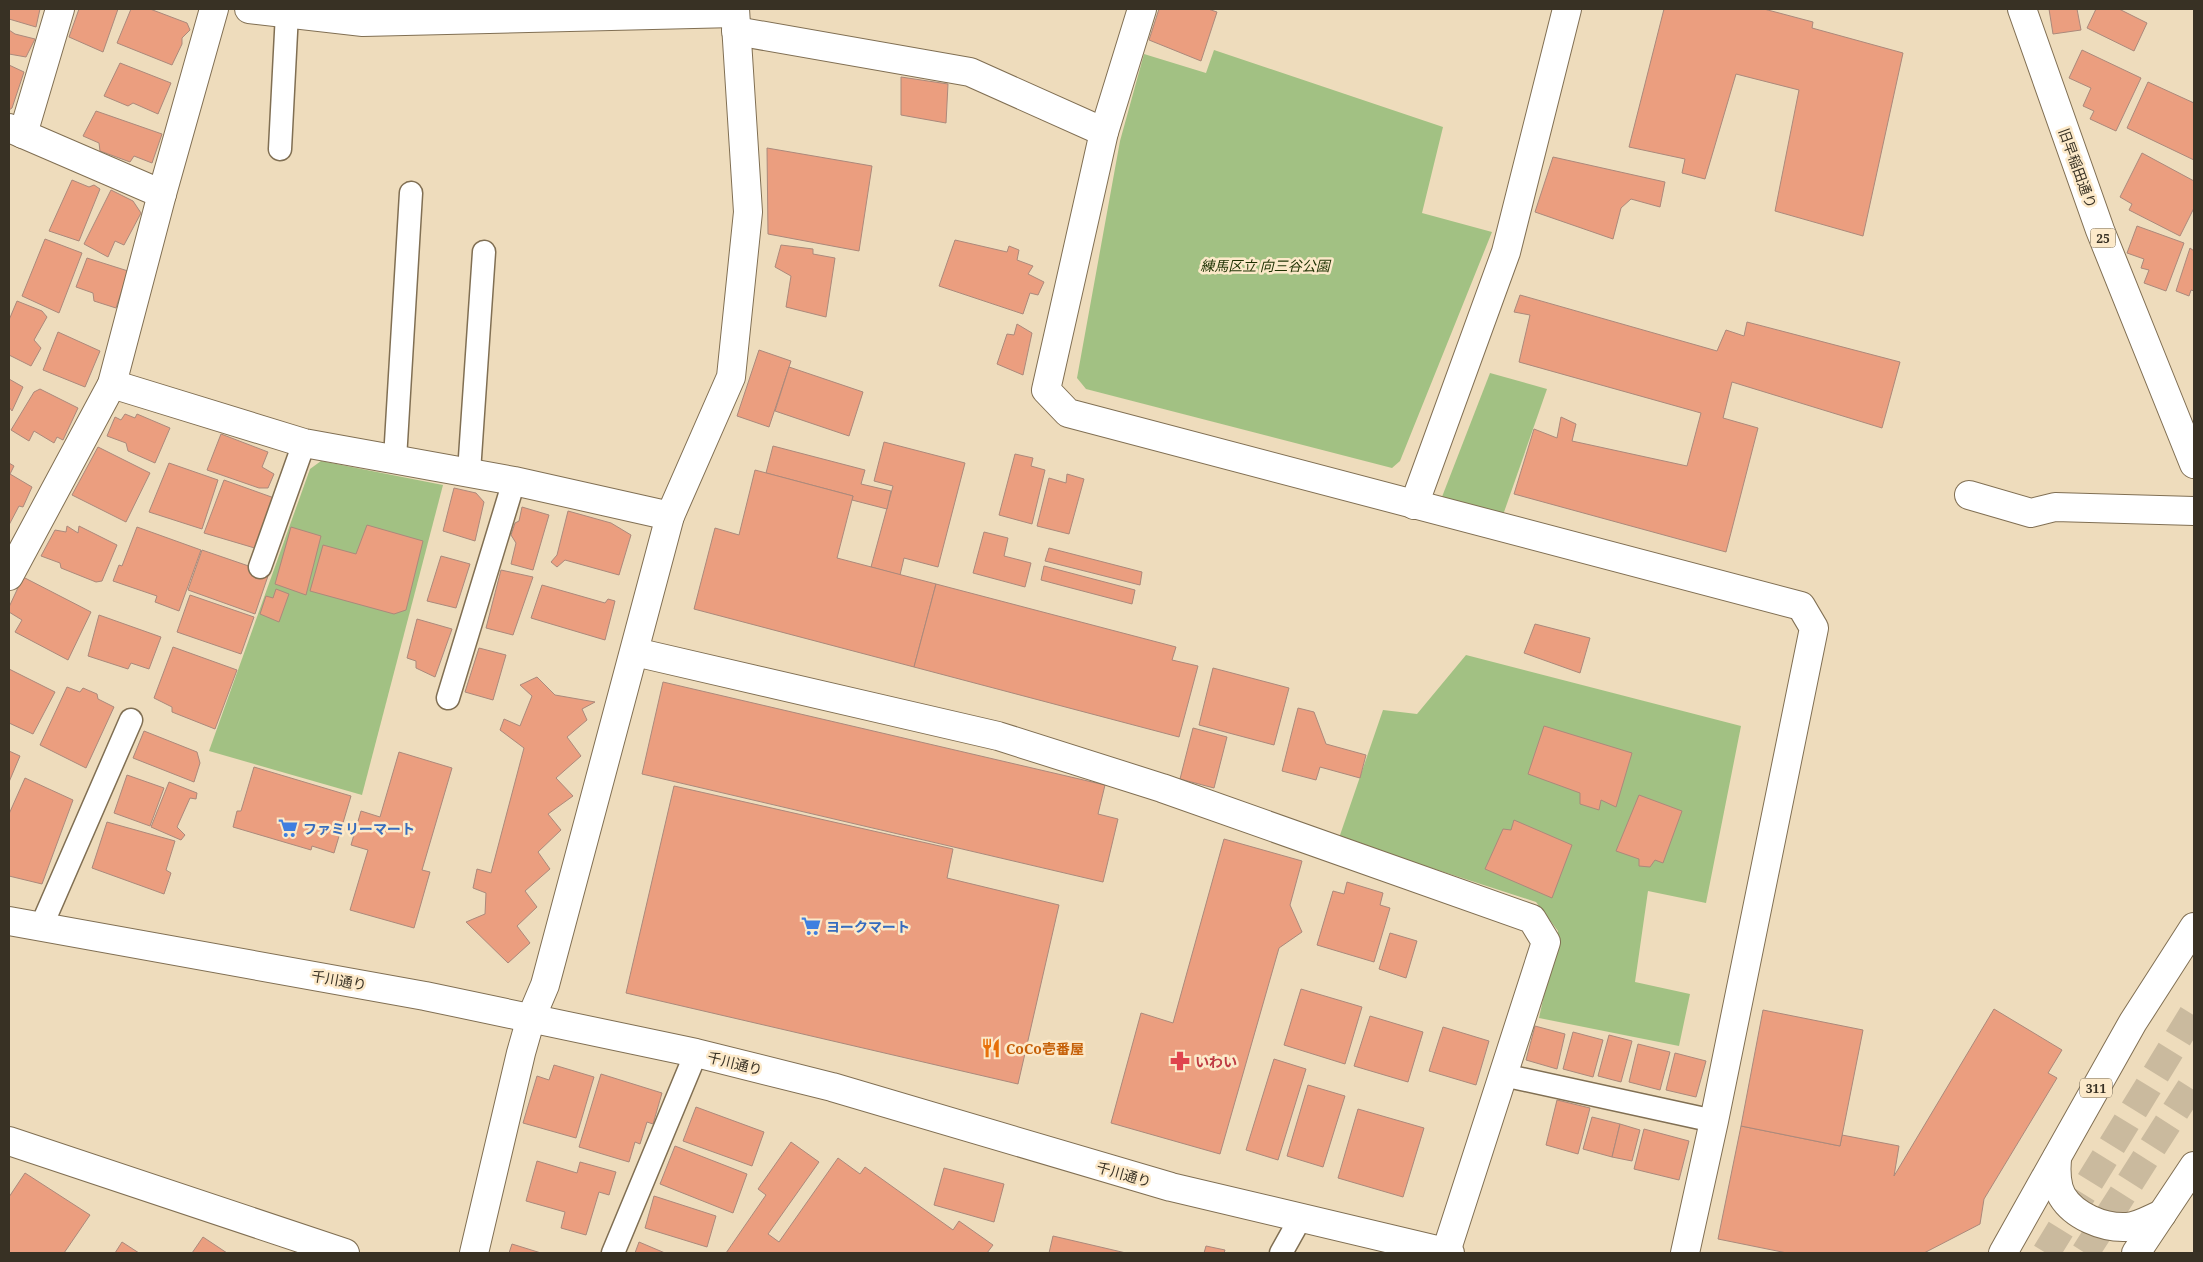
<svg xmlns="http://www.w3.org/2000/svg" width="2203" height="1262" viewBox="0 0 2203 1262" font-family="'Noto Serif','Noto Sans JP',serif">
<rect width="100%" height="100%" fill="#eedcbc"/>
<!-- green -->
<g fill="#a2c183">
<path d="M1214,50L1443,127L1422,213L1492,232L1400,461L1392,468L1086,389L1077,378L1120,141L1144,54L1206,73Z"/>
<path d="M1490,373L1547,389L1503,515L1440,502Z"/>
<path d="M321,461L443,485L362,795L209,751L310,469Z"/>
<path d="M1466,655L1741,726L1706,903L1648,891L1635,982L1690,994L1679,1046L1539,1018L1558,931L1536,902L1339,838L1383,710L1417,714Z"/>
</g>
<!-- building -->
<g fill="#eb9e7f" stroke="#ab897b">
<path d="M9,9H40L36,27L9,19Z"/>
<path d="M79,9H118L103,52L69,37Z"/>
<path d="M131,9H150L187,23L190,30L182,38V44L172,65L117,43Z"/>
<path d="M1159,9H1208L1217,12L1201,61L1149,40Z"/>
<path d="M1664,9H1764L1813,22L1812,28L1903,53L1863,236L1775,211L1799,90L1736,74L1705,179L1682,173L1685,159L1629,147Z"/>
<path d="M2049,9H2077L2081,30L2053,34Z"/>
<path d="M2096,9H2119L2147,23L2134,51L2087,28Z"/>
<path d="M9,30L15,34L35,39L26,57L9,54Z"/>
<path d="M2082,50L2141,78L2116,131L2090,119L2094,111L2083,106L2091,88L2069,78Z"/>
<path d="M120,63L171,83L158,114L133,103L128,106L104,96Z"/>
<path d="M9,65L24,72L12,108L9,110Z"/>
<path d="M901,77L948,84L946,123L901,115Z"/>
<path d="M2148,82L2194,103V160L2127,128Z"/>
<path d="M96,111L162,134L152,163L134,156L130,162L100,151L99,143L83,136Z"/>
<path d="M767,148L872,166L859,251L768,234Z"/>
<path d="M2142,153L2194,181V208L2180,236L2129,210L2132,204L2120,197Z"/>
<path d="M1553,157L1665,182L1660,207L1631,199L1621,208L1613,239L1535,212Z"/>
<path d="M72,180L89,187L94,185L100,189L79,241L49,231Z"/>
<path d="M111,190L133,201L141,213L124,245L115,241L108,257L84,244Z"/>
<path d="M2137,226L2184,243L2166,291L2144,283L2149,270L2141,268L2144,259L2127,253Z"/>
<path d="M45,239L82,253L59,313L22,296Z"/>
<path d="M955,240L1007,252L1009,246L1019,250L1017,260L1033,266L1028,274L1044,282L1038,295L1030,293L1023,314L939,286Z"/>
<path d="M781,245L813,249V254L835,258L826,317L786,307L791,276L775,267Z"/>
<path d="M2190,248L2194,251V291L2191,290L2189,296L2176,291Z"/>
<path d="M87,258L128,271L116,308L94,301L93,293L76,287Z"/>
<path d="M1520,295L1717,351L1726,330L1744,336L1747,322L1900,362L1882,428L1732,382L1723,418L1758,428L1726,552L1514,494L1534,429L1557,438L1561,417L1576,424L1572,441L1687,466L1701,413L1519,362L1530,315L1514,312Z"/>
<path d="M17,301L42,311L47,317L34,340L41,348L31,366L9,355V320Z"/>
<path d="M1017,324L1032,333L1023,375L997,364L1007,334L1014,335Z"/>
<path d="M58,332L100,351L85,387L43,370Z"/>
<path d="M759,350L791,361L769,427L737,416Z"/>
<path d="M789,367L863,392L849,436L775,411Z"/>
<path d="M9,379L23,387L12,411L9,407Z"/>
<path d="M40,389L78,408L63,440L57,437L54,443L34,431L29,441L11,430L34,392Z"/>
<path d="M125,414L135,418L137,414L170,428L155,463L128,451L126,443L107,436L115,417L121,420Z"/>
<path d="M221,434L268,452L262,467L274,474L268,488H259L207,470Z"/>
<path d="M884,442L965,463L938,567L904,558L900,575L871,567L893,486L874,481Z"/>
<path d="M773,446L865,470L861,484L891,491L887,509L852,500L853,496L766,473Z"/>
<path d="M98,447L150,473L126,522L72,495Z"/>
<path d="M1015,454L1033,458L1031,466L1045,470L1032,524L999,515Z"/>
<path d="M9,463L14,466L10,474L32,487L23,507L19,506L9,525Z"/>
<path d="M169,463L218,480L202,529L149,512Z"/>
<path d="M755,470L853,496L837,558L936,584L914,667L694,609L715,528L739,535Z"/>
<path d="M1067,474L1084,479L1069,534L1037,526L1049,478L1066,483Z"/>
<path d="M224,480L277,499L258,549L204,533Z"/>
<path d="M454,488L476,493L484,502L475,541L443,531Z"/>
<path d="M522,507L549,515L533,570L511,564L516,543L511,535L515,523L519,521Z"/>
<path d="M568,511L611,523L631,535L619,575L565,560L557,567L551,562L557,555Z"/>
<path d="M367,525L423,541L406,610L394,614L310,591L323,545L356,554Z"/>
<path d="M67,526L78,533L79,526L117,545L102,581L96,582L61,568L60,563L41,556L55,530L66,532Z"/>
<path d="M137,527L201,550L179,611L155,602L157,596L113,581L119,565L122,566Z"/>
<path d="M291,527L321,536L306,595L275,584Z"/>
<path d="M984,532L1008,538L1004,556L1031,563L1025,587L973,573Z"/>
<path d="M1049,548L1142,572L1140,585L1045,561Z"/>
<path d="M202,550L269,573L255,614L188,590Z"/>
<path d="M441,556L470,564L456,608L427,601Z"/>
<path d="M1044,566L1135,590L1132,604L1041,580Z"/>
<path d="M501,570L533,577L513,635L486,628Z"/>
<path d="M23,577L91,612L68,660L15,632L22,620L9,612V607Z"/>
<path d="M936,584L1176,647L1172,660L1198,666L1179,737L914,667Z"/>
<path d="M542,585L605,603L608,599L615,601L605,640L531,618Z"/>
<path d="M276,589L289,594L279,622L260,614L266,596L273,598Z"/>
<path d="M190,595L254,617L241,654L177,632Z"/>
<path d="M99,615L161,637L149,669L131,663L128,669L88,656Z"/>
<path d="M417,619L452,629L435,677L416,668V661L407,658Z"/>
<path d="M1535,624L1590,638L1580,673L1524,653Z"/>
<path d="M173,647L237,670L215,729L172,712V707L154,698Z"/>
<path d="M479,648L506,655L493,700L465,692Z"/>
<path d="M1213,668L1289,688L1274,745L1199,725Z"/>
<path d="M9,669L55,692L33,734L9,723Z"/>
<path d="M537,677L555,695L595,702L582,709L587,720L567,737L581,756L556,778L573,796L548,814L561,830L538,852L550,869L525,891L537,907L517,926L530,943L508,963L466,922L485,914L486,893L473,888L477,869L491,873L524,748L500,730L504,719L520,726L532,696L520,685Z"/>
<path d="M663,682L1105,785L1098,814L1118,819L1103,882L642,774Z"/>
<path d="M67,687L80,692L83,688L97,694L98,699L114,707L86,768L40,745Z"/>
<path d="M1298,708L1314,712L1326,744L1366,755L1360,778L1320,767L1316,780L1282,771Z"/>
<path d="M1544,726L1632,753L1616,807L1601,800L1599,810L1580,804V793L1528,774Z"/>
<path d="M1193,728L1227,737L1214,788L1180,779Z"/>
<path d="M144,731L197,752L200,763L194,782L133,758Z"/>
<path d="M9,751L20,756L9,782Z"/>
<path d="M399,752L452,768L422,870L430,872L414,928L350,910L368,850L351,845L361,811L380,817Z"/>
<path d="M254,767L351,796L334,853L312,846L311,850L233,827L237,811H241Z"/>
<path d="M127,775L164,788L150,826L114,813Z"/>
<path d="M25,778L73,800L42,884L9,876V814Z"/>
<path d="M169,782L197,793L196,799L190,798L177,827L185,835L181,840L151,827Z"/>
<path d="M674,786L953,849L947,878L1059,905L1018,1084L626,993Z"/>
<path d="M1639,795L1682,811L1663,863L1655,860L1650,867L1639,866V859L1616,851Z"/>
<path d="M1514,820L1572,845L1552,898L1485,869L1503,829L1511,830Z"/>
<path d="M107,822L175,841L166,870L171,873L164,894L92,868Z"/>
<path d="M1224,839L1302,861L1290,905L1302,932L1279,948L1220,1154L1111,1123L1141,1013L1173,1023Z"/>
<path d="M1347,882L1383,893L1380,905L1390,908L1374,962L1317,945L1333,891L1344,894Z"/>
<path d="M1390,933L1417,941L1406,978L1379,969Z"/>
<path d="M1301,989L1362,1007L1345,1064L1284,1045Z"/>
<path d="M1994,1009L2062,1050L2048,1073L2057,1078L1984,1199L1980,1224L1924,1253H1787L1718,1239L1741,1126L1840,1146L1842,1135L1899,1146L1894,1176Z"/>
<path d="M1763,1010L1863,1030L1840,1146L1741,1126Z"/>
<path d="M1370,1016L1423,1032L1408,1082L1354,1066Z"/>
<path d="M1535,1026L1565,1034L1557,1069L1526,1060Z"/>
<path d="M1443,1027L1489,1041L1476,1085L1429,1071Z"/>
<path d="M1573,1032L1603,1040L1593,1077L1563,1069Z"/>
<path d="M1609,1035L1632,1041L1621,1082L1598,1076Z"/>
<path d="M1638,1044L1670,1052L1660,1090L1629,1082Z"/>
<path d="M1675,1053L1706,1061L1696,1097L1666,1090Z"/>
<path d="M1274,1059L1306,1069L1278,1160L1246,1150Z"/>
<path d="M554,1065L594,1077L576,1138L523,1123L537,1076L549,1080Z"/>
<path d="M601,1074L662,1093L653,1124L647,1122L640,1144L635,1142L629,1162L579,1147Z"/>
<path d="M1308,1085L1345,1096L1323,1167L1287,1156Z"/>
<path d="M1557,1100L1590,1108L1578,1154L1546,1145Z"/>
<path d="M696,1107L764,1132L752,1166L683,1141Z"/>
<path d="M1358,1109L1424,1128L1403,1197L1338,1178Z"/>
<path d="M1592,1117L1620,1124L1612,1157L1583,1149Z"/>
<path d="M1620,1124L1640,1130L1632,1161L1612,1157Z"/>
<path d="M1644,1129L1689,1141L1679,1180L1634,1169Z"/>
<path d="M791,1142L819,1162L768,1234L779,1242L838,1158L860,1174L865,1167L953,1230L959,1221L993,1245L987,1253H726L766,1195L758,1189Z"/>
<path d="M675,1146L747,1174L733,1213L660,1184Z"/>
<path d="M537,1161L577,1173L580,1162L616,1172L609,1195L599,1192L586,1235L561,1228L565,1212L526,1201Z"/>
<path d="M944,1168L1004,1184L994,1222L934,1205Z"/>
<path d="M25,1173L90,1215L64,1253H9V1197Z"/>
<path d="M654,1196L716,1216L707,1247L645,1228Z"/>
<path d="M1053,1236L1126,1253H1049Z"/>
<path d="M203,1237L227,1253H192Z"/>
<path d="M122,1242L139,1253H115Z"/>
<path d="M639,1242L665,1253H635Z"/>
<path d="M512,1244L541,1253H509Z"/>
<path d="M1206,1246L1225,1250L1224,1253H1204Z"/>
</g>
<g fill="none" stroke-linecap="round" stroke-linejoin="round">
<!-- primary-tunnel -->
<g stroke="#caba9e" stroke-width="28" stroke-dasharray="28 14" stroke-linecap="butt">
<path d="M2046,1253L2194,1012"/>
<path d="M2085,1253L2194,1082"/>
</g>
<defs>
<g id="lane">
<path d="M280,149L287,13"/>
<path d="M395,459L411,193"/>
<path d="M469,472L484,252"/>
<path d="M260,567L304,443"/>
<path d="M448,698L514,481"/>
<path d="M41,927L131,720"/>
<path d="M1503,1075L1714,1121"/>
<path d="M613,1253L696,1053"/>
<path d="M1281,1253L1300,1219"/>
</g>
<g id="street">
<path d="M249,9L363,22L735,13"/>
<path d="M1142,9L1104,132L1046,390L1068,413L1801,606L1814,628L1714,1121L1685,1253"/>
<path d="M736,31L970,72L1104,132"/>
<path d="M9,128L162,194"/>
<path d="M23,134L60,9"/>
<path d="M112,384L304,443L514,481L670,516"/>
<path d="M1969,495L2031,513L2055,507L2194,511"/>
<path d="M1414,505L1506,252L1567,9"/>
<path d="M9,576L112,384L162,194L214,9"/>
<path d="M635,652L998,736L1162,788L1532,919L1546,942L1446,1252"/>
<path d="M9,1141L345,1253"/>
<path d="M474,1253L521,1053L531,1018L545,985L670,516L731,377L748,212L735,9"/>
</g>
<path id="secondary" d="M9,921L425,996L696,1053L832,1087L1171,1187L1450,1253"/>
<g id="primary">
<path d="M2022,9L2100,230L2194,464"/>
<path d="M2057,1158C2056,1170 2056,1185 2062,1196C2074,1216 2103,1228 2126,1227C2137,1227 2152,1218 2162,1214"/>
<path d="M2003,1253L2133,1022L2194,927"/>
<path d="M2136,1253L2194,1166"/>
</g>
</defs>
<!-- lane casing -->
<use href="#lane" stroke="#806f53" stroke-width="25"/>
<!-- street casing -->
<use href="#street" stroke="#806f53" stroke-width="30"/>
<!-- secondary casing -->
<use href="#secondary" stroke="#806f53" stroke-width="30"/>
<!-- primary casing -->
<use href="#primary" stroke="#806f53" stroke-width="30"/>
<!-- lane -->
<use href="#lane" stroke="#fff" stroke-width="22"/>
<!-- street -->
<use href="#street" stroke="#fff" stroke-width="28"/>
<!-- secondary -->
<use href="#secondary" stroke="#fff" stroke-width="28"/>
<!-- primary -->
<use href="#primary" stroke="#fff" stroke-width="28"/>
</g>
<!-- icons -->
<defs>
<symbol id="supermarket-bare" viewBox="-9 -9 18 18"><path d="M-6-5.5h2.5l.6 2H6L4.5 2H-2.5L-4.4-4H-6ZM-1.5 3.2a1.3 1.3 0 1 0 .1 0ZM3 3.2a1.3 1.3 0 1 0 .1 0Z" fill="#3f7fe0" stroke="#fce9c9" stroke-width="2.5" paint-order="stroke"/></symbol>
<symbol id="restaurant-bare" viewBox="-9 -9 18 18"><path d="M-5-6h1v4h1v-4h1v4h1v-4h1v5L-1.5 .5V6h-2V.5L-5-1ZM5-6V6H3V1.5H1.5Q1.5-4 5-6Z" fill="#e8710a" stroke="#fce9c9" stroke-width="2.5" paint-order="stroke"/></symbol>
<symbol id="pharmacy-bare" viewBox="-9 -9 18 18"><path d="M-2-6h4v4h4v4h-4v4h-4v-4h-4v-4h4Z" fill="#e0444e" stroke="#fce9c9" stroke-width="2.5" paint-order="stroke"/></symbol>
</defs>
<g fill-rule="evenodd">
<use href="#supermarket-bare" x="274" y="814" width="28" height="28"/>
<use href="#supermarket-bare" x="797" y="912" width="28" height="28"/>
<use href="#restaurant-bare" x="977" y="1034" width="28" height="28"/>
<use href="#pharmacy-bare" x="1166" y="1047" width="28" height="28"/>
</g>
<g text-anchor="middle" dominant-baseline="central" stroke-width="5" stroke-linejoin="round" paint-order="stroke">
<!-- shield labels -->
<g fill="#fce9c9" stroke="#736856" stroke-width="1">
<rect x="2090.5" y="228.5" width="25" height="19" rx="4"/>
<rect x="2080" y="1078.5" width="32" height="19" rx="4"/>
</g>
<g font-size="12" font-weight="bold" fill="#383124">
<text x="2103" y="238">25</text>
<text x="2096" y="1088">311</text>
</g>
<!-- street labels -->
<g font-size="14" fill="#383124" stroke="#fce9c9">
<text transform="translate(2078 168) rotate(70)">旧早稲田通り</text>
<text transform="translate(339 980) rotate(10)">千川通り</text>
<text transform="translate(735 1063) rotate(14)">千川通り</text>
<text transform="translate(1124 1174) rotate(16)">千川通り</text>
</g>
<!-- park labels -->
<g font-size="14" font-style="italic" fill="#1c3000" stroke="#fce9c9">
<text x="1265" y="265">練馬区立 向三谷公園</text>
</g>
<!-- shop labels -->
<g font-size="14" font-weight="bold" fill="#366cbe" stroke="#fce9c9" text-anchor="start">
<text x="303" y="828">ファミリーマート</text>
<text x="826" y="926">ヨークマート</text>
</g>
<!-- food labels -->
<g font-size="14" font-weight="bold" fill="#c56008" stroke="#fce9c9" text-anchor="start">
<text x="1006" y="1048">CoCo壱番屋</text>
</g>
<!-- health labels -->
<g font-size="14" font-weight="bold" fill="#be3a42" stroke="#fce9c9" text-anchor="start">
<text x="1195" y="1061">いわい</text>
</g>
</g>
<!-- border -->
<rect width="2203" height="1262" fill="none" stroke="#383124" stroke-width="20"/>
</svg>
